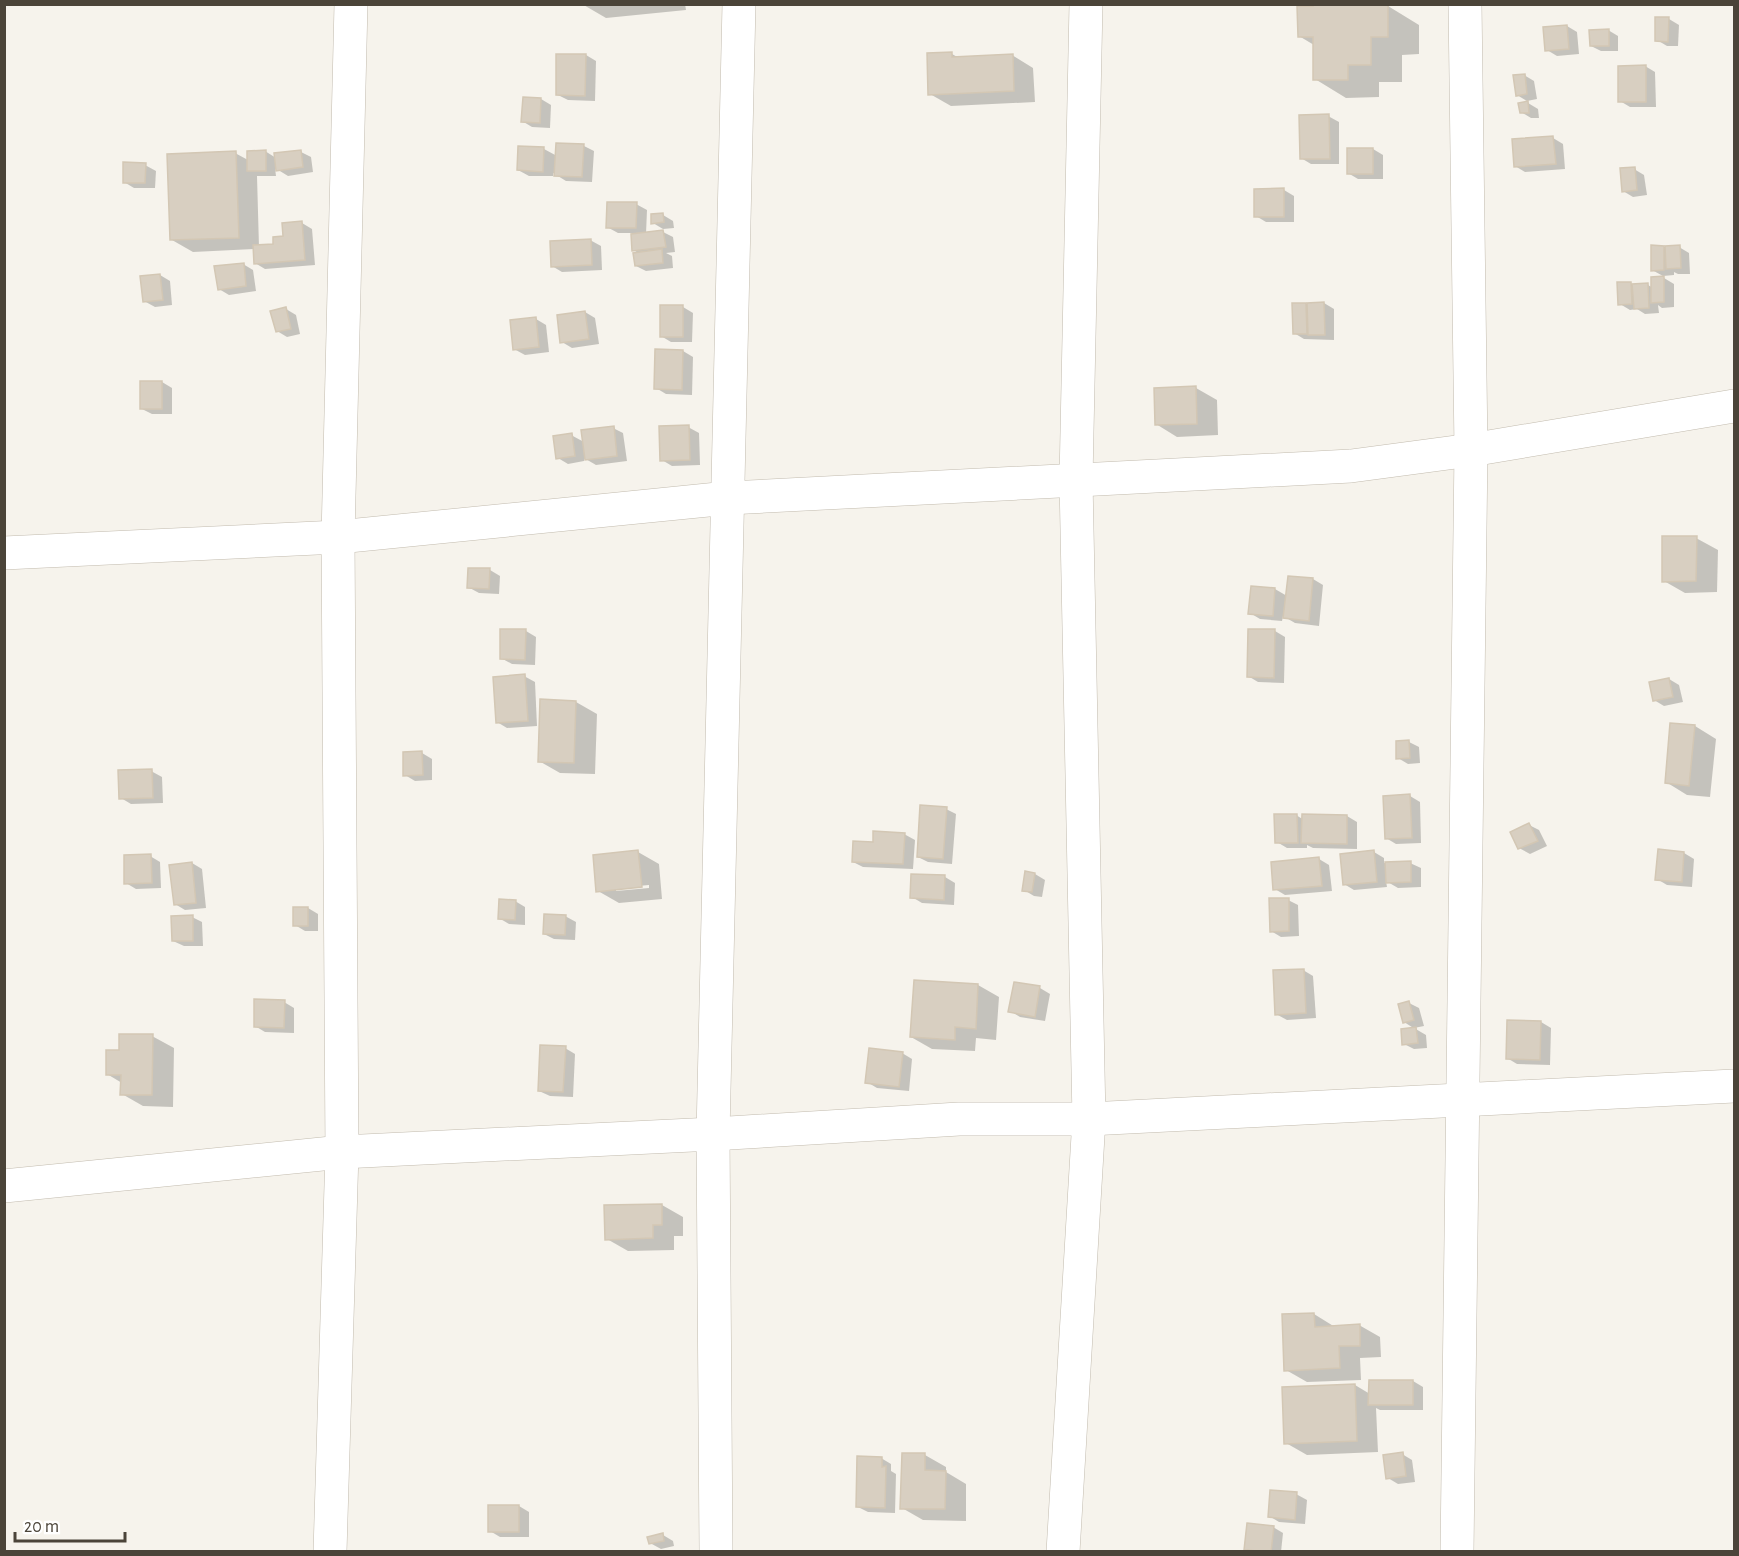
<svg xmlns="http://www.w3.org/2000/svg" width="1739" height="1556" viewBox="0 0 1739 1556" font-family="'Alegreya Sans',sans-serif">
<rect width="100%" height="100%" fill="#f6f3ec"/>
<!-- shadow -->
<g fill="#0003" fill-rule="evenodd">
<path d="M582,4H685L686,10L606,18Z"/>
<path d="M1314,4H1379V6H1388L1419,25V54L1402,55V82H1379V97L1346,98L1315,79L1314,45L1299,36L1314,7Z"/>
<path d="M1669,19L1679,25L1678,46H1667L1657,40Z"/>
<path d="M1567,26L1577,32L1579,54L1557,56L1547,50Z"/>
<path d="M1608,30L1618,36V51H1601L1591,46Z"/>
<path d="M952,54L959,58L1012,55L1033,68L1035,102L951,106L930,94Z"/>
<path d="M586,55L596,61L595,101L568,100L558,95Z"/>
<path d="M1645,66L1655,72L1656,107H1630L1620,101Z"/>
<path d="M1524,75L1534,81L1537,99L1527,101L1517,95Z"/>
<path d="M541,99L551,105L550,128L532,127L522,121Z"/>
<path d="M1528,103L1538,109L1539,118H1531L1521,112Z"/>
<path d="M1328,116L1339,122V164H1311L1301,158Z"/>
<path d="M1553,138L1563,144L1565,169L1525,172L1515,166Z"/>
<path d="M584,146L594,151L592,182L566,181L553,173V176H529L518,170L544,149L557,156Z"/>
<path d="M1348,149H1373L1383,155V179H1358L1348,173Z"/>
<path d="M265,151L276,158L301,152L311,157L313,172L288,176L275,168L276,176H257L259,247L275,246L302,223L312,229L315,265L265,269L255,263L254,249L193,252L172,240L235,153L248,160Z"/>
<path d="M145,165L156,171L155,188H134L124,182Z"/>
<path d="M1634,169L1644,175L1647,195L1633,197L1623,191Z"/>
<path d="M1284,190L1294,196V222H1266L1256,216Z"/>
<path d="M636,204L647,210L646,234L663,232L673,237L675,252L666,253L672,256L673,268L646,271L636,266L639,254L634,250L640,233H618L607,227Z"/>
<path d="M663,215L673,221L674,228L663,229L653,223Z"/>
<path d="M590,240L601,246L602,270L562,272L552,266Z"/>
<path d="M1652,247H1679L1689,253L1690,274H1678L1674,272V275L1663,276L1652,270Z"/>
<path d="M243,264L253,270L256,291L229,295L219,289Z"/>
<path d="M160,275L170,281L172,305L155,307L144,301Z"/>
<path d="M1664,278L1674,284V307L1662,308L1658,305L1659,313L1645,314L1637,309L1630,310L1620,304L1630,283L1635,286L1648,285L1653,288Z"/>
<path d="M1324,303L1334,309V340L1304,339L1294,333V304Z"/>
<path d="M683,307L693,313L692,342H671L661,336Z"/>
<path d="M286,309L296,315L300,334L287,337L277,331Z"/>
<path d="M585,312L595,318L599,344L572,348L562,342L558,316Z"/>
<path d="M536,319L546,325L549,352L525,355L514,349Z"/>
<path d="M683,351L693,357L692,395L666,394L656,388Z"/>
<path d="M162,382L172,388V414H152L142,409L141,383Z"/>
<path d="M1196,388L1217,400L1218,435L1177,437L1156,424Z"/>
<path d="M688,427L699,433L700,465L672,466L662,460Z"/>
<path d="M613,428L623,433L627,461L596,465L584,458V461L568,464L558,458L571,435L584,442Z"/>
<path d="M1696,538L1718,550L1717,592L1685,593L1664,581Z"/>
<path d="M490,570L500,576L499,594L479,593L468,587Z"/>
<path d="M1313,579L1323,585L1319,626L1295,623L1283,616L1282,621L1260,619L1250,613L1275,589L1287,596Z"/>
<path d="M526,631L536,637L535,665L512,664L501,658Z"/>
<path d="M1275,631L1285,637L1284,683L1258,682L1248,676Z"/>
<path d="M524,676L535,682L537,726L507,728L497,722Z"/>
<path d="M1669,679L1679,685L1683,702L1664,706L1654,700Z"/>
<path d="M576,702L597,714L595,774L560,773L539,761Z"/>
<path d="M1695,726L1716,739L1710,797L1687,795L1666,782Z"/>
<path d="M1409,742L1419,747L1420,763L1408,764L1398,758Z"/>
<path d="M422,753L432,759V780L415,781L405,775Z"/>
<path d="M151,771L162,777L163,803L131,804L121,798Z"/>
<path d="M1410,796L1420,802L1421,843L1396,844L1386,838Z"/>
<path d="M946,809L956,814L952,864L928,862L918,857Z"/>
<path d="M1296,815L1304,820L1347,816L1357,822V849L1313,848L1307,845V848H1287L1277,842Z"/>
<path d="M1529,825L1539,830L1547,846L1530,854L1519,848Z"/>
<path d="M904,834L915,840L913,869L863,867L853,862L874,843Z"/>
<path d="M638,852L659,864L662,899L619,903L598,891ZM649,885V888L616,891V888Z"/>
<path d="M1374,852L1384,858V863H1410L1421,868V887L1398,888L1386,881L1387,887L1354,890L1344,884Z"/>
<path d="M1684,853L1694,859L1692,887L1667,885L1657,879Z"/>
<path d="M150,856L160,862L161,888L136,889L126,883Z"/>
<path d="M1319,859L1329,865L1332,891L1285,895L1275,889Z"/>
<path d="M192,863L202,869L206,908L185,910L175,904Z"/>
<path d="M1035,874L1045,880L1042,897L1034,896L1024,890Z"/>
<path d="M913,875L945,877L955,883L954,905L922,903L912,897Z"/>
<path d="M1288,900L1298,905L1299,936L1281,937L1271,931Z"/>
<path d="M515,901L525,907V925L509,924L499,918Z"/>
<path d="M308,908L318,914V931H305L295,925Z"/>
<path d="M565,916L576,922L575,940L554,939L544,934Z"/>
<path d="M192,917L202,922L203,946H184L173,941Z"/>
<path d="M1303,970L1313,976L1316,1018L1287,1020L1276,1014Z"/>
<path d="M1015,984L1040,988L1050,994L1045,1021L1020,1017L1010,1011Z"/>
<path d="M978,985L999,997L996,1040L976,1038L975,1051L932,1049L911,1037Z"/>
<path d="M284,1002L294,1008V1033L265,1032L255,1026Z"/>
<path d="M1409,1003L1419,1008L1424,1026L1414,1028L1426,1035L1427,1048L1414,1049L1404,1044L1415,1029L1404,1022Z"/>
<path d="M1541,1022L1551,1028L1550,1065L1517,1064L1507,1058Z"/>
<path d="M152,1036L174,1048L173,1107L143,1106L122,1094V1083L107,1074L120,1051Z"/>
<path d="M565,1048L575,1054L573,1097L550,1096L539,1091Z"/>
<path d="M902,1053L912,1059L909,1091L877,1088L867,1082Z"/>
<path d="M662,1205L683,1217V1236H674V1250L628,1251L607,1239Z"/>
<path d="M1314,1314L1335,1327L1359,1325L1380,1337L1381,1357L1360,1358L1361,1380L1307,1382L1286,1370Z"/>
<path d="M1413,1381L1423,1387V1410H1380L1376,1408L1378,1452L1307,1455L1286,1443L1355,1385L1370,1394Z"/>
<path d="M1402,1454L1412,1460L1415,1482L1398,1484L1388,1478Z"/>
<path d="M925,1455L946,1467V1472L966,1484V1521L923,1520L902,1508Z"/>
<path d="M881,1458L891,1464V1471L896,1474L895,1513L868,1512L858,1507Z"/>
<path d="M1296,1494L1307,1500L1305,1524L1279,1522L1269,1516Z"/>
<path d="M519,1506L529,1512V1537H500L490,1531Z"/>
<path d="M1273,1527L1283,1533L1281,1552H1249L1246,1550Z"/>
<path d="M663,1535L673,1541L674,1546L661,1549L650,1543Z"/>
</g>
<!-- building -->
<g fill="#d8cfc1" stroke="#d3c7b4" stroke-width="1.5">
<path d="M1313,4L1388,5V37H1371V65H1348V80H1313V37H1298L1297,6H1313Z"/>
<path d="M1655,17H1669L1668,42L1655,41Z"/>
<path d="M1567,25L1569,49L1545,51L1543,27Z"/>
<path d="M1609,29V46H1590L1589,30Z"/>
<path d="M952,52V57L1013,54L1014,91L928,95L927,53Z"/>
<path d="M556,54H586L585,96L556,95Z"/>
<path d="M1646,65V102H1618V66Z"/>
<path d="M1525,74L1527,94L1516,96L1513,75Z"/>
<path d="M523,97L541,98L540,123L521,122Z"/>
<path d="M1528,101L1529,113H1520L1518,103Z"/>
<path d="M1329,114L1330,159H1300L1299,115Z"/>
<path d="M1553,136L1556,164L1514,167L1512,139Z"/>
<path d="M556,143L584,144L582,177L554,176Z"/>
<path d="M518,146L544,147L543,172L517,170Z"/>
<rect x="1347" y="148" width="26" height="26"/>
<path d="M266,150V171H247V151Z"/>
<path d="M301,150L303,167L276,171L274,153Z"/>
<path d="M236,151L239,238L170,240L167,154Z"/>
<path d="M123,162L146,163L145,183H123Z"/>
<path d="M1635,167L1637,190L1622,192L1620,168Z"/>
<path d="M1284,188V217H1254V189Z"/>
<path d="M607,202H637L636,228H606Z"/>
<path d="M663,213L664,222L651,224V214Z"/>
<path d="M302,221L305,260L254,264L253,245L273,244V237L283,236L282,223Z"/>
<path d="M663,230L666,247L632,251L631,234Z"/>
<path d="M591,239L592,265L551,267L550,241Z"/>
<path d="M1651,245L1664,246V270L1651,271Z"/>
<path d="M1680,245L1681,268L1666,269L1665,246Z"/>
<path d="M662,249L663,263L635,266L633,253Z"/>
<path d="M244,263L246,286L218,290L214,266Z"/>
<path d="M160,274L163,300L143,302L140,276Z"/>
<path d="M1664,276V302L1651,303V277Z"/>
<path d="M1617,282H1631L1632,304L1618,305Z"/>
<path d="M1648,283L1649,308L1634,309L1632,284Z"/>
<path d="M1324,302L1325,335H1308L1307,303Z"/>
<path d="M1292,303H1306L1307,334H1293Z"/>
<rect x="660" y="305" width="23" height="32"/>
<path d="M286,307L291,329L276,332L270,311Z"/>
<path d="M585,311L589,339L560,343L557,315Z"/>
<path d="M536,317L539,347L513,350L510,320Z"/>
<path d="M655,349L683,350L682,390L654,389Z"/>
<rect x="140" y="381" width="22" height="28"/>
<path d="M1196,386L1197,424L1155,425L1154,388Z"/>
<path d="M689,425L690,460L660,461L659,426Z"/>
<path d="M614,426L617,456L585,460L581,430Z"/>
<path d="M572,433L575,456L556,459L553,436Z"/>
<path d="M1662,536H1697L1696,581L1662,582Z"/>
<path d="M468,568H490L489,589L467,588Z"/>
<path d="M1288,576L1313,578L1309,621L1283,618Z"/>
<path d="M1251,586L1275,588L1273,616L1248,614Z"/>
<path d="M500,629H526L525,660L500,659Z"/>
<path d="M1248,629H1275L1274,678L1247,677Z"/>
<path d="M525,674L528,721L496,723L493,677Z"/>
<path d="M1669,678L1673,697L1653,701L1649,682Z"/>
<path d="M540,699L576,701L574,763L538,762Z"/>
<path d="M1670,723L1695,725L1689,786L1665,783Z"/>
<path d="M1409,740L1410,758L1396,759V741Z"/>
<path d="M422,751L423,775L403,776V752Z"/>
<path d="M152,769L153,798L119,799L118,770Z"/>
<path d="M1410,794L1412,838L1385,839L1383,796Z"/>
<path d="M920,805L947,807L943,859L917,857Z"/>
<path d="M1274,814H1297L1298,843H1275Z"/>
<path d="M1302,814L1347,815V844L1301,843Z"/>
<path d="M1529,823L1538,841L1518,849L1510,832Z"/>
<path d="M873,831L905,833L903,864L852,862L853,841L873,842Z"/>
<path d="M1658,849L1684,852L1682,882L1655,880Z"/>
<path d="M638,850L642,887L596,892L593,855Z"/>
<path d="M1374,850L1377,882L1343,885L1340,854Z"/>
<path d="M151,854L152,883L124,884V855Z"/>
<path d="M1319,857L1322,886L1273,890L1271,862Z"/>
<path d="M1411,861V882L1386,883L1385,862Z"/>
<path d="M192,862L196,903L174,905L169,865Z"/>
<path d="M1025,871L1035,873L1032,892L1022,891Z"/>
<path d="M911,874L945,875L944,900L910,898Z"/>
<path d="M1269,898H1289V931L1270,932Z"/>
<path d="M499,899L516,900L515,920L498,919Z"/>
<rect x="293" y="907" width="15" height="19"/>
<path d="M544,914L566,915L565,935L543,934Z"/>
<path d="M193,915V941H172L171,916Z"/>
<path d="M1304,969L1306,1013L1275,1015L1273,970Z"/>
<path d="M914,980L978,984L976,1029L955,1027V1040L910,1037Z"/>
<path d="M1014,982L1040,986L1035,1017L1008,1012Z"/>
<path d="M254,999L285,1000L284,1028L254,1027Z"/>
<path d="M1409,1001L1414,1020L1403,1023L1398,1004Z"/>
<path d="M1507,1020L1541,1021L1540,1060L1506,1059Z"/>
<path d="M1416,1027L1418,1043L1402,1045L1401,1029Z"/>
<path d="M119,1034H153L152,1095H120L121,1075H106V1050H119Z"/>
<path d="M540,1045L566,1046L563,1092L538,1091Z"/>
<path d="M869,1048L903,1052L899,1087L865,1083Z"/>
<path d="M662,1204V1225H653V1238L605,1240L604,1205Z"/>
<path d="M1314,1313L1315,1327L1360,1324V1346H1339L1340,1368L1284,1371L1282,1314Z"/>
<path d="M1369,1380H1413V1405H1368Z"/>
<path d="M1355,1384L1357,1441L1284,1444L1282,1387Z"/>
<path d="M1403,1452L1406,1476L1386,1479L1383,1455Z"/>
<path d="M902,1453H925V1470L946,1471L945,1509H900Z"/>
<path d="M857,1456L882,1457V1467L886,1466L885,1508L856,1507Z"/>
<path d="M1270,1490L1297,1492L1295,1520L1268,1517Z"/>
<rect x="488" y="1505" width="31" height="27"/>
<path d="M1247,1523L1274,1526L1271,1552L1244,1550Z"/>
<path d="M663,1533L664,1541L649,1544L647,1537Z"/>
</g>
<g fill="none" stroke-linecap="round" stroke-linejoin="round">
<defs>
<g id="minor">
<path d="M4,553L338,537L728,498L1351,466L1471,450L1734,406"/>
<path d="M4,1186L342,1152L713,1134L959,1119H1089L1734,1086"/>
<path d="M330,1552L342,1152L338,537L351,4"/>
<path d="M716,1552L713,1134L739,4"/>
<path d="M1063,1552L1089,1119L1076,480L1086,4"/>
<path d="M1457,1552L1471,450L1465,4"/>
</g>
</defs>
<!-- minor casing -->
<use href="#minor" stroke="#c2bbae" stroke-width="34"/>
<!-- minor -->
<use href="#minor" stroke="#fff" stroke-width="33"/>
</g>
<!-- border -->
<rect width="1739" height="1556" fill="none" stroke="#4b4439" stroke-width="12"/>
<!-- scale -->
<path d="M15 1532v9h110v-9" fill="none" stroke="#4b4439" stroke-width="3"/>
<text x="24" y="1532" font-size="18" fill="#4b4439" stroke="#ffffff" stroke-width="4.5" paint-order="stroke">20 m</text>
</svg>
